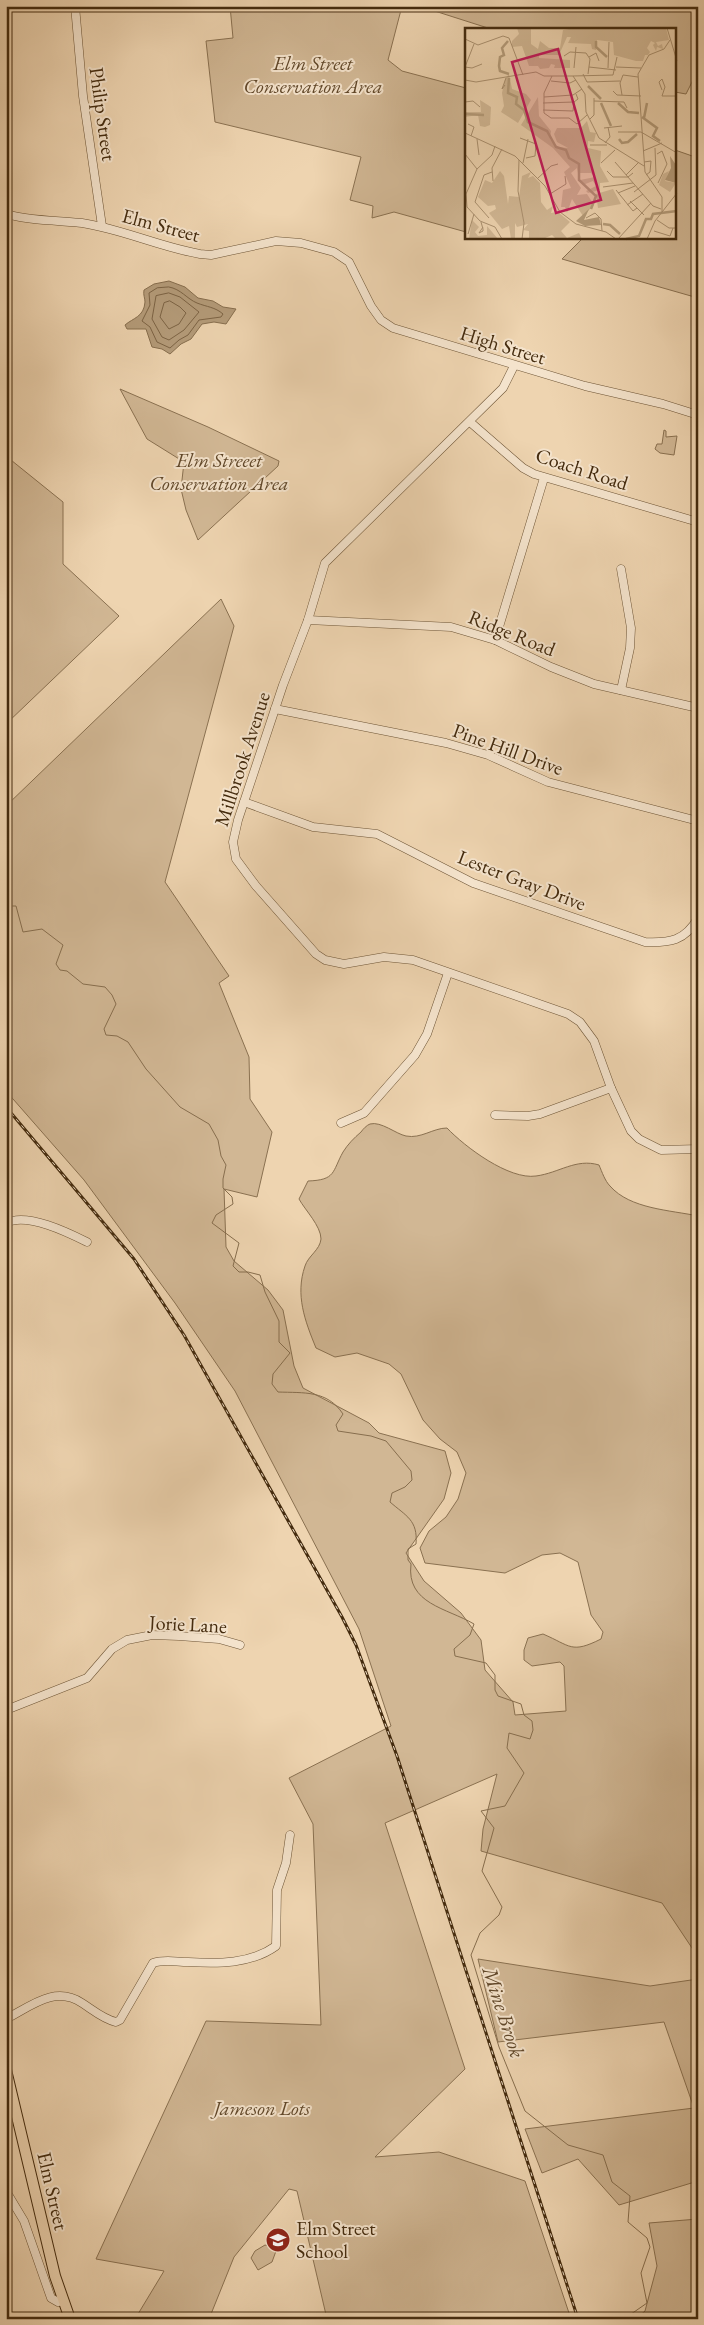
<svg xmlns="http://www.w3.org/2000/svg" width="704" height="2325" viewBox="0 0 704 2325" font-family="'EB Garamond',serif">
<rect width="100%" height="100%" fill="#eed4b0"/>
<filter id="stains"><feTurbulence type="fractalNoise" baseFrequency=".004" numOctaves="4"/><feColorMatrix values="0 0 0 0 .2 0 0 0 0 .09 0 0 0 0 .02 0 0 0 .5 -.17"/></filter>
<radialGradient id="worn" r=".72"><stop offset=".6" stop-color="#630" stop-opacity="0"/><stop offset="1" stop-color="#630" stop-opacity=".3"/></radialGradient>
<!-- green -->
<g fill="#d1b794" stroke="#8a7151">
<path d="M230,6H402L388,60L402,71L466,88V232L394,212L372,218L373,206L350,200L361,157L215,122L206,41L233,38Z"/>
<path d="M419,6H698V70L686,94L675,92V29H491Z"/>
<path d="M675,150L698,158V298L562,259L583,238H675Z"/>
<path d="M120,389L208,427L279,461L278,466L198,540L186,510L181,489L184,462L147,439Z"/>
<path d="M664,430L666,431V437L677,436L674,455L660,453L655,449L657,444H662Z"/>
<path d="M6,456L63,502V564L119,616L6,724Z"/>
<path d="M221,599L234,626L165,882L229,976L219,983L249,1057L250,1099L272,1132L257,1197L224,1189L226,1247L234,1261L268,1290L283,1310L294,1366L303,1388L369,1423L379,1433L445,1451L451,1473L444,1499L406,1553L424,1581L461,1613L481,1640L485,1670L513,1702L515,1715L566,1711L564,1666L560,1662L532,1666L524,1660V1650L528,1638L543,1634C571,1646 571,1654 601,1639L603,1632L591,1615L578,1562L560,1553L542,1555L505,1573L425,1563L420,1548L429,1531L446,1517L458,1499L466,1473L457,1452L440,1439L423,1420L401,1374L389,1364L357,1353L335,1357L316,1348C305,1321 295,1295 305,1266C308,1256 320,1250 321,1239C321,1226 305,1210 299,1199L308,1181C336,1180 332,1172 343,1152C348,1144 354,1138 361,1132C363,1129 367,1125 370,1124C381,1121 396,1134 406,1136C421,1139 433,1128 447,1128C465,1147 509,1180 536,1176C559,1173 576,1158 599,1165C602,1172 605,1181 610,1186C630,1209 670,1210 698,1216V1957L662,1903L481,1851L483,1829L497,1774L385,1823L465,2069L375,2157L439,2152L525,2181L571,2319H327L297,2191L289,2189L234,2257L209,2319H135L164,2271L96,2259L206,2021L321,2025L313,1824L289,1778L391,1726L359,1629L235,1391L175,1303L84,1180L6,1091V806Z"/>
<path d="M478,1959L650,1986L698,1979V2181L619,2205L578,2159L542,2173L525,2129L694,2108L664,2022L498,2042Z"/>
<path d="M698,2219V2319H636L645,2311L657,2266L649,2223Z"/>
<path d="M265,2245L274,2248L276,2251L272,2262L258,2270L251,2258L255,2251Z"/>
</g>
<!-- water -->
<path fill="#b49b79" stroke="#876e4e" d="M169,281L185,287L198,298L213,301L223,307L236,309L226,324L214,322L202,324L191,339L181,344L170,354L162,349L152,347L146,329H127L125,325C133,318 144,317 145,302C145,298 143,295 144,290L154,284Z"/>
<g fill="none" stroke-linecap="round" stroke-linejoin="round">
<!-- shore -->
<g stroke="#7c6344" stroke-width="1">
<path d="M169,287C181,289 187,299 197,303C207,307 215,307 223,314L221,317L199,320L188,335L179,340L170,348L157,342L150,327L142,321L150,305L149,293L157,288Z"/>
<path d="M169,293L180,297L199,312L184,330L169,340L162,337L152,319L156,296Z"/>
<path d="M170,301L180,307L186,313L179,324L169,329L160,317L164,303Z"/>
</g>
<!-- stream -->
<path stroke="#876e4e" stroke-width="1" d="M6,906H16L23,932L42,929L63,945L56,964L60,970L67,971L83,984L105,987L112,995L116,1004L104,1029L106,1035L117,1036L128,1042L146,1069L180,1107L209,1124L218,1140L221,1156L226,1165L223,1179V1188L232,1197L233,1204L216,1215L212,1223L239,1243L233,1266L239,1272H248L260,1275L265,1292L279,1321V1342L290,1353L273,1374L272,1384L278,1392C304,1393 327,1390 343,1414L336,1425L338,1431L371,1436L386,1441L411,1471L412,1480L405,1487L392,1493L390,1502C406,1516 418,1520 416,1544L408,1549V1560L411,1564C406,1604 447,1608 474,1624L470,1635L454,1649L455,1656L486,1663L495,1675V1690L498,1696L521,1704L524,1715L532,1721L533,1730L530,1739L509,1733L507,1748L524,1773L505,1806L481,1811L494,1828L482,1871L502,1907L499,1915L480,1933L471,1955L499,2047L525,2111L568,2145L603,2155L612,2182L630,2196L628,2222L647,2238L650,2247L641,2273L647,2303L624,2319"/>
<defs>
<g id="minor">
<path d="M75,6L83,96L102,226"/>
<path d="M6,213C17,220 65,221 82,223C122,229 160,247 200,254L211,255L276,241L301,243L334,252L349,262L371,306L381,320L393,328L585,386L663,404L698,415"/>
<path d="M514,366L503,388L325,563L308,620L283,685L238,820L233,842L236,859L256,886L316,954L325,960L344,964L384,957L413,960L568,1014L580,1022L594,1041L611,1088L631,1131L639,1139L661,1150L698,1149"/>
<path d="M470,422L523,468L534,474L698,522"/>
<path d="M621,569L631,628L630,648L621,690"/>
<path d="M308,620L451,627L495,640L551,667L594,684L698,708"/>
<path d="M495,640L544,478"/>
<path d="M275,709L446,743L488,755L548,782L698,821"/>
<path d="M244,802L313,827L377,834L473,883L645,942C670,943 685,941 698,918"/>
<path d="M495,1115L528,1116L540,1114L611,1088"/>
<path d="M341,1123L364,1113L415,1055L427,1034L448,973"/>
<path d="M6,1223C27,1212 69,1233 87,1242"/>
<path d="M6,1710L87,1678L112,1649L127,1640L152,1635L179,1636L219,1639L240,1645"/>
<path d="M6,2019C31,2006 55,1985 82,2003C93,2010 103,2019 116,2022L120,2020L153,1963C164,1959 176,1962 188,1962C218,1964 251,1964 276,1946L277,1890L286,1863L290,1835"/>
<path d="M6,2191L24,2221L51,2298L58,2302L63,2301"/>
</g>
<path id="major" d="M6,2070L55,2276L70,2319"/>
</defs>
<!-- minor casing -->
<use href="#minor" stroke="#6e5536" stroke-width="9"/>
<!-- major casing -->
<use href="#major" stroke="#442b0e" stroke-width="12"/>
<!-- minor -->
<use href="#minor" stroke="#f4e3cc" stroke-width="8"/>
<!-- major -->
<use href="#major" stroke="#eed4b0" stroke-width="10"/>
<defs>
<path id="rail" d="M6,1107L134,1259L184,1335L342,1617L356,1645L397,1756L578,2319"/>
</defs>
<!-- rail casing -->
<use href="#rail" stroke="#442b0e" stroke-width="3"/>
<!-- rail -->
<use href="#rail" stroke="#f4e3cc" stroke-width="1" stroke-dasharray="4" stroke-linecap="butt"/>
</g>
<!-- icons -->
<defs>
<symbol id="school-disc" viewBox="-11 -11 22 22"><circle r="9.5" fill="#8f2418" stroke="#f4e3cc"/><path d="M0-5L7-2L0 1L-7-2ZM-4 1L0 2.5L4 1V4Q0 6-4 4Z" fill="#fff"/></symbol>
</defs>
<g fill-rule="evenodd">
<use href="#school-disc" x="264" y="2226" width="28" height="28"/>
</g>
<g text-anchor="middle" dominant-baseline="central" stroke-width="4" stroke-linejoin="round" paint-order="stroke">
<!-- park labels -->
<g font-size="20" font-style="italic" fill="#604729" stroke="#f4e3cc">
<text x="313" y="63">Elm Street<tspan x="313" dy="23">Conservation Area</tspan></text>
<text x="219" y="460">Elm Streeet<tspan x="219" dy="23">Conservation Area</tspan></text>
<text x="262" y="2108">Jameson Lots</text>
</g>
<!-- street labels -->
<g font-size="20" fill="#442b0e" stroke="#f4e3cc">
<text transform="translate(103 114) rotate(82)">Philip Street</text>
<text transform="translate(161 225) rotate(15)">Elm Street</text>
<text transform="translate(503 345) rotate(17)">High Street</text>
<text transform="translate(582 469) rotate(18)">Coach Road</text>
<text transform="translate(512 633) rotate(22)">Ridge Road</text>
<text transform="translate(508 749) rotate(20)">Pine Hill Drive</text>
<text transform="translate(242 759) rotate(-72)">Millbrook Avenue</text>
<text transform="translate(522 880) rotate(21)">Lester Gray Drive</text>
<text transform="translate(188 1624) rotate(3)">Jorie Lane</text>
<text transform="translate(53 2191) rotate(77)">Elm Street</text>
</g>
<!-- poi labels -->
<g font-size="20" fill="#442b0e" stroke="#f4e3cc" text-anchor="start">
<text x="296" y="2228">Elm Street<tspan x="296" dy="23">School</tspan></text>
</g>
<!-- water labels -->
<g font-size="21" font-style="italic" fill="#604729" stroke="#f4e3cc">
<text transform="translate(504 2012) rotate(72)">Mine Brook</text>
</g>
</g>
<!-- overview -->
<g transform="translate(465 28)">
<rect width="211" height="211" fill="#eed4b0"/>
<path d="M52,0H66V16L73,21L75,13L84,20H95L98,2L110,0H201L204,12L191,14L193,18L197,16L198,21L192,19L191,23L188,17L190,15L186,13L182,20L185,24L183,27H180L178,33H171L149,27L148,14L132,12L131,22L127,21L126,16L103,15L106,9H102L94,27H74V30L105,32V40H89L90,37L86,36L84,40L75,41L73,38H64L57,18L47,19V13L54,6ZM44,46L47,61L61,66L66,72L53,95L36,84L39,78L37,65L40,51ZM73,69L74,88L86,103L85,111L93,119L103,120L92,114L89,106L92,100H116L122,93L125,104L131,105L129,114L123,113V120L136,123L135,138L144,154L135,155V162L123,165L121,163L131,158L128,153L118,157L115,152L130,149L126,145H113L112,140L106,145L116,160L112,167L122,166L129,177L118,188L107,171L102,185L100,179H96L98,162L106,160L99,144L105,139L88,120L56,97ZM15,72L26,79L25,97L20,99L15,98L13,87L0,89V84H16ZM35,143L39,148L43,176L44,168L54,169L57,148L66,144L63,150L68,148L75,155L76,174L82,182L88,178L86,185L93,184L105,194L96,203L102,210L114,205L117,211H91L87,207L78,211H57L64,210V203L58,202L63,196L52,199L50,195V211H46L44,198L37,201L24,185L31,181L30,177L23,178L13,169L20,152L27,155ZM204,143L200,153L211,155L205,164L194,157L198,146ZM148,161L156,176L133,180L131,166ZM7,192L14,199L10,204L13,208L22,207V198L33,211H4Z" fill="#d1b794"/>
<path d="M205,128L211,137V155L200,152L206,140ZM124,181L119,192L134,189L136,197L120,198L111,193Z" fill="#b49b79"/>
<path fill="none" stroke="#b49b79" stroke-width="2.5" d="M43,13L37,20L39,27L35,29L34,38L35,43L44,46M131,13V19L142,29M44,50L43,65L52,69L51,76L59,82L63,94L82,103L91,119L101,122L104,130L114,136V152L131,168L126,181M123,58L136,71M136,75L146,98M153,75L163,84L174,85M0,86L19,87M177,89L192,100L188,108L195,113M179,90L182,75M154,111L157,115L163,114L172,106M138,196L145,197L155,206M161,211L174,208L181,191H186L188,186L212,183"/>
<path fill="none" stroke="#aa906f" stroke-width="1" d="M202,0L212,33M0,11L13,17L38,8L44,10L58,47M99,28L105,24L121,25L125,31L123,46M124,29L131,25L134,33M0,39L9,16M0,39L7,40L17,36M124,39L151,42M151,39L176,40M109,40L111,19M143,40L144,14M118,46L122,54L155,53M87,48L79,65V85L86,90H104L112,96L122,87M108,48L148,47L152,29M0,52L11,54L71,44L79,48H108L120,66L121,84L134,110L179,138M86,53L105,55L111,52M40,57L37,61L41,50M197,62L194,54L197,51L200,59L197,68H212M148,63L152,67L176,68M157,67L155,55L158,47L173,49M79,69L108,67L117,61M129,73L159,74L162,80M0,74L8,73L15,79M78,75L109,74L113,71L111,66M78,82L108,83L109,74M125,91L129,87V70M3,96L9,99L6,108M139,100L157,98M153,104H176M176,104L212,125M0,105L50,128L80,158L95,184L111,196L141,204L151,211M55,110L71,116L70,128L61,130M12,111L14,127M140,115L145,109L143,99M125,117H142M178,123L197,115M0,126L12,141M192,126L197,123L202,136L193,155M54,132L53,163L59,195L57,211M150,134L188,178L196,181M179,134L186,133L185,144L181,147M58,135L63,111M136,135L150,122M12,141L1,166L2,179L15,193L30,199L37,211M12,141L27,127L30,118M142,143L148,149H163L168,145M161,147L174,134M73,150L86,138L93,136M28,153L27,140L37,121M138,159L168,155M151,162L168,183L172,180M169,164L191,147L190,120M153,165L170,158M85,166L101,156L100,148M165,173L179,187M162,177L178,166M197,184V169L180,144L173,46L184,27L199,21L205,12M24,190L10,174L19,147L27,144M121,190L130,185L136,191L137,203M192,192L204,200H212M16,194L18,201V203L14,205L18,199M189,203L205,208L208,200M3,206L9,186M153,211L186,175M182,211L190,193L212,165"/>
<path fill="#c2185b" fill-opacity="0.15" stroke="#c2185b" stroke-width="2.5" d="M93,21L136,172L91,185L47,34Z"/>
<rect width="211" height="211" fill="none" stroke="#442b0e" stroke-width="2.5"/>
</g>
<!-- margin -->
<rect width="704" height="2325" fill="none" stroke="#eed4b0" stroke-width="25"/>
<rect x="8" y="8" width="689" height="2310" fill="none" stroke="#442b0e" stroke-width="2.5"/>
<rect x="12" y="12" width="679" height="2300" fill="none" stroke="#442b0e"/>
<rect width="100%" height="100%" filter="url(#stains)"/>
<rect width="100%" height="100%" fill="url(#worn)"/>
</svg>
